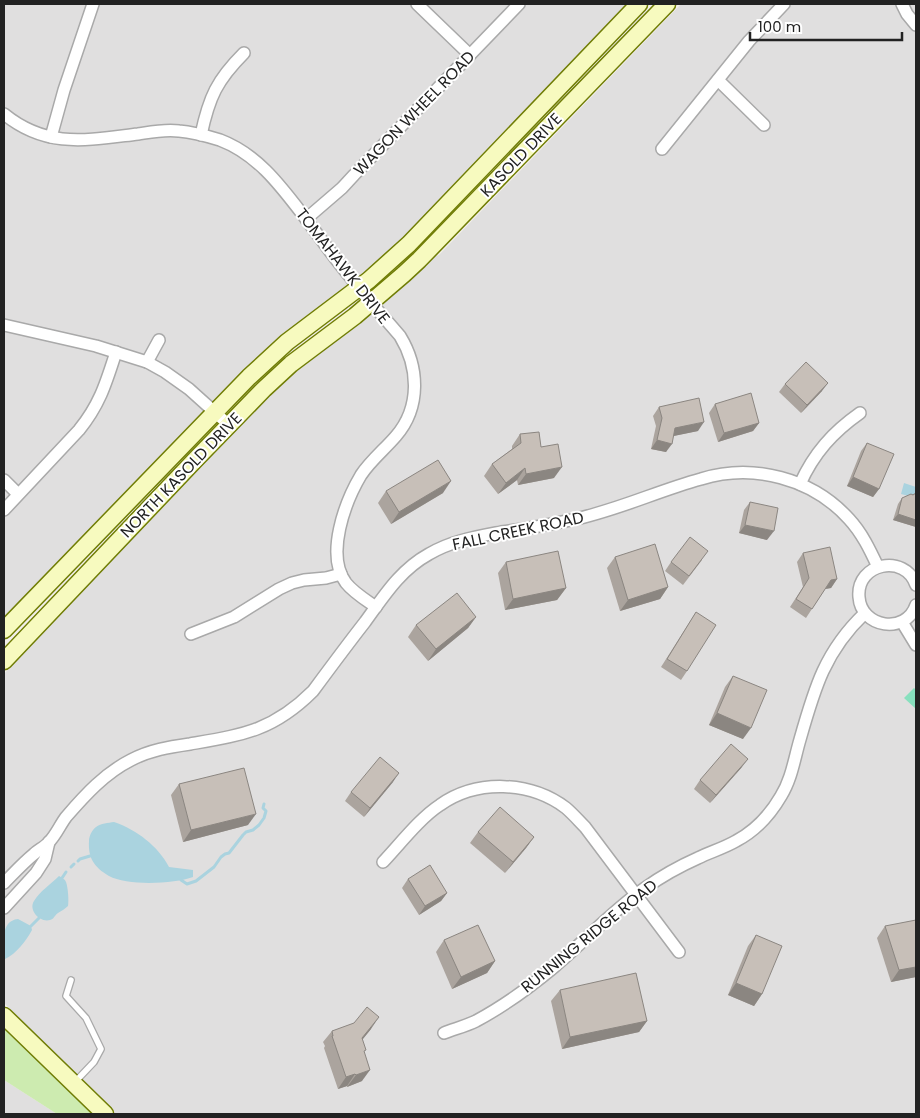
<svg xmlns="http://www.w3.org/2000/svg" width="920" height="1118" viewBox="0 0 920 1118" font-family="Poppins,sans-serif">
<rect width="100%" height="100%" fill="#f2efe9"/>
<!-- residential -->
<g fill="#e0dfdf">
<path d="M4,4H639L409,244L287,342L4,630Z"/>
<path d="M681,4H916V1114H116L4,1003V674L240,413L419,260L439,255Z"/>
<path d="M4,1080L57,1114H4Z"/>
</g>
<!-- grass -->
<path fill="#cdebb0" d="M4,1027L93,1114H57L4,1080Z"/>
<!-- pitch -->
<path fill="#88e0be" d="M914,688L916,690V709L904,698Z"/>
<!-- water -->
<g fill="#aad3df">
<path d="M904,483L916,487V498L901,494Z"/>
<path d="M114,822C137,830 158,846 169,867L193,870V877C174,884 127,886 109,876C94,867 88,858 89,841C89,836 92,830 96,827C101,823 108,823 114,822Z"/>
<path d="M59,876C62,878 65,879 66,882C68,887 69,901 68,906C65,909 61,911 58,913C54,916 54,919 50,920C40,923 28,910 34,901C40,891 50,885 59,876Z"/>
<path d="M18,919L31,926L32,930C26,941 16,954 5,959L4,957C4,943 0,921 18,919Z"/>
</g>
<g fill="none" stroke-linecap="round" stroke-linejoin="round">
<!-- stream -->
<g stroke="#aad3df" stroke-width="3">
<path d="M78,861L80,859L90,856"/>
<path d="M71,867L74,864"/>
<path d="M62,878L66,872"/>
<path d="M181,880L187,884L196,881L214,867L221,857L225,854L229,853L243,835L246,832L253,830L259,825L264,818L266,811L263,808L264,804"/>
<path d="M31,926L39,918"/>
</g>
<defs>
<path id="lane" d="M71,980L66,996L86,1018L101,1049L94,1062L75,1082"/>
<g id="street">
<path d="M417,4L470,55"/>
<path d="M902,4L907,14L916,25"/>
<path d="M718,80L764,125"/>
<path d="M4,114C47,149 87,140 138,134C151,132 165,129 179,131C193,132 207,136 220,140C257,154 280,185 303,215C319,236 334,258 351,278C366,298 384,317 400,336C419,367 421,407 396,436C385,449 371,460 361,475C345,502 325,555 346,583C354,593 366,600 376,607"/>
<path d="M201,135C209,97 217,80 244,53"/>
<path d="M51,137L64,90L93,4"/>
<path d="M662,149L749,41L784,4"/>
<path d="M306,219L342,188L354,175L519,4"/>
<path d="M4,325L96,346L147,362L165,372L189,389L229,425"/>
<path d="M147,362L159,340"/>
<path d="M4,480L18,494"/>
<path d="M800,484C814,453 833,432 860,413"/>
<path d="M4,510L79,430C100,404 106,383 116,352"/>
<path d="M916,585C905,553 856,563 859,597C861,628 906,635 916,605"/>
<path d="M902,622L916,645"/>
<path d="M191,634L234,617L279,589L292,583L304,580L326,578L341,574"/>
<path d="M383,862C400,844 420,818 440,805C477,779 530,781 566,808C573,814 579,821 585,827L679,952"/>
<path d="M4,883C14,873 23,863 34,854C38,850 45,847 49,842C56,835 60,825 66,817C85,795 105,773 131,760C150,750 169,747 190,744C242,735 273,731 313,691C330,668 347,645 365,622C384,596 400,570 429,554C451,541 475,537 501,532C524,529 548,525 571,520C616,511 657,491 701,479C753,463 812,478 849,519C862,533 870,550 878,567"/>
<path d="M4,908L36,873L45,859L49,842"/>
<path d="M444,1033C454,1029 466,1026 476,1021C504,1006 530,987 554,967C585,941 612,911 645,888C662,876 680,866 698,858C710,852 724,848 736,841C755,831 770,815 781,796C791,780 794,761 799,743C814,690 824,652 865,613"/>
</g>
<g id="secondary">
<path d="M4,630L249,377L287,342L369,280L409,244L639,4"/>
<path d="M4,661L194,461L264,389L291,364L355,316L404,274L419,260L667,4"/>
<path d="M4,1016L105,1114"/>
</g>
</defs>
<!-- lane casing -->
<use href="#lane" stroke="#a9a9a9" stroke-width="8"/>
<!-- street casing -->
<use href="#street" stroke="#a9a9a9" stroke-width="14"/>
<!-- secondary casing -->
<use href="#secondary" stroke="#707d05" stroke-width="19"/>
<!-- lane -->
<use href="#lane" stroke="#fff" stroke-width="5.5"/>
<!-- street -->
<use href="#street" stroke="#fff" stroke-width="11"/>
<!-- secondary -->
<use href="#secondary" stroke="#f7fabf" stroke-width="16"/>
</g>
<!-- wall -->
<g fill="#aba49e">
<path d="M785,384L822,391L801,413L779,392Z"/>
<path d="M715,404L759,423L753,431L718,442L709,413Z"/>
<path d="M659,407L698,431L673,436L666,452L651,449L656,426L653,416Z"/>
<path d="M520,434L541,447L554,478L518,485L517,480L498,494L484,476L492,464L512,449V446Z"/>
<path d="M867,443L879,489L873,497L847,486L861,451Z"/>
<path d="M386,491L443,493L391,524L378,503Z"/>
<path d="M916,493V527L893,520L898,504L902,498Z"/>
<path d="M750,502L767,540L739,533L744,510Z"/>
<path d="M803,553L837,579L831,588L825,589L806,618L790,607L803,587L797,562Z"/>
<path d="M615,557L668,587L660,599L620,611L607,568Z"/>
<path d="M702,560L683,585L665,571L671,562Z"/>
<path d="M506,562L566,588L557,600L505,610L498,573Z"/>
<path d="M696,612L687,671L681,680L661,667Z"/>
<path d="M476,617L468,628L428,661L408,637L416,625Z"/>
<path d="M733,676L743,739L709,725L725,687Z"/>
<path d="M742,767L710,803L694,789L700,780Z"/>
<path d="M393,782L364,817L345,801L351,792Z"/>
<path d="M179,784L248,825L183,842L171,795Z"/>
<path d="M478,832L534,837L526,848L505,873L470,843Z"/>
<path d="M408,879L447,893L441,901L419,915L402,888Z"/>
<path d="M885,926L916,977L891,982L877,938Z"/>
<path d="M756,935L762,994L754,1006L728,995L748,946Z"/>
<path d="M444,940L495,961L487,973L452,989L436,952Z"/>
<path d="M560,990L647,1021L639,1032L562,1049L551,1001Z"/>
<path d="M371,1029L362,1040L364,1052L362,1081L347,1087V1086L338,1089L324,1048L325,1046L323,1042L332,1031Z"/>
</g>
<!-- shaded-wall -->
<g fill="#8b8681">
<path d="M828,383L822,391L801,413L807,405Z"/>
<path d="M704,422L698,431L669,437L675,428Z"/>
<path d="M759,423L753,431L718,442L724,433Z"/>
<path d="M657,440L672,444L666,452L651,449Z"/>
<path d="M562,467L554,478L518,485L526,474Z"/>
<path d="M525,468L517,480L498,494L506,483Z"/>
<path d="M853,477L879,489L873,497L847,486Z"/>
<path d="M451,481L443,493L391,524L399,512Z"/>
<path d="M898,514L916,520V527L893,520Z"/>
<path d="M745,525L774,531L767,540L739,533Z"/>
<path d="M837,579L831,588L825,589L831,580Z"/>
<path d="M668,587L660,599L620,611L628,600Z"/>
<path d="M566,588L557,600L505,610L513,599Z"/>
<path d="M476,617L468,628L428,661L436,649Z"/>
<path d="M717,713L751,728L743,739L709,725Z"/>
<path d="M748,759L742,767L710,803L716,795Z"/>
<path d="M399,773L393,782L364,817L370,808Z"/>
<path d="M256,814L248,825L183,842L191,830Z"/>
<path d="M534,837L526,848L505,873L513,862Z"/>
<path d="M447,893L441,901L419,915L425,906Z"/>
<path d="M495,961L487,973L452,989L461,977Z"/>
<path d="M916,967V977L891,982L899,970Z"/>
<path d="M736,983L762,994L754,1006L728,995Z"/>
<path d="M379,1017L371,1029L354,1050L362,1038Z"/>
<path d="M647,1021L639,1032L562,1049L570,1037Z"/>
<path d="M370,1070L362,1081L347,1087L356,1075Z"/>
<path d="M355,1074L347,1086L338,1089L346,1077Z"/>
</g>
<!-- building -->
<g fill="#c7bfb8" stroke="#8b8681">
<path d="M806,362L828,383L807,405L785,384Z"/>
<path d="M751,393L759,423L724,433L715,404Z"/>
<path d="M699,398L704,422L675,428L672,444L657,440L662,418L659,407Z"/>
<path d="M539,432L541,447L558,444L562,467L526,474L525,468L506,483L492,464L521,443L520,434Z"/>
<path d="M867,443L894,454L879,489L853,477Z"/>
<path d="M438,460L451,481L399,512L386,491Z"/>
<path d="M916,493V520L898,514L902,498L911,494L913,495Z"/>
<path d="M750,502L778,508L774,531L745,525Z"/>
<path d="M690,537L708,551L689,576L671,562Z"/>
<path d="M655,544L668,587L628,600L615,557Z"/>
<path d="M830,547L837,579L831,580L812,609L796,599L809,578L803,553Z"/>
<path d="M558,551L566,588L513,599L506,562Z"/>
<path d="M457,593L476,617L436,649L416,625Z"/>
<path d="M696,612L716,625L687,671L667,659Z"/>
<path d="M733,676L767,690L751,728L717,713Z"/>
<path d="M731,744L748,759L716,795L700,780Z"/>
<path d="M380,757L399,773L370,808L351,792Z"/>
<path d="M244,768L256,814L191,830L179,784Z"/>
<path d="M500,807L534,837L513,862L478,832Z"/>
<path d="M430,865L447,893L425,906L408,879Z"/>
<path d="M916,920V967L899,970L885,926Z"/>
<path d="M478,925L495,961L461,977L444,940Z"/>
<path d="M756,935L782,946L762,994L736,983Z"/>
<path d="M636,973L647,1021L570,1037L560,990Z"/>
<path d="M367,1007L379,1017L362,1038L366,1050L364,1051L370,1070L356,1075L355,1074L346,1077L332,1036H333L332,1031L354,1023Z"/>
</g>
<g text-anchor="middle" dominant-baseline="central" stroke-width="4" stroke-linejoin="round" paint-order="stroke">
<!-- street labels -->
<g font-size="16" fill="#222" stroke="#fff">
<text transform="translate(414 113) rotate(-46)">WAGON WHEEL ROAD</text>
<text transform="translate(521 155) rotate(-46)">KASOLD DRIVE</text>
<text transform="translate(343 266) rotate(52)">TOMAHAWK DRIVE</text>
<text transform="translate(181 475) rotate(-46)">NORTH KASOLD DRIVE</text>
<text transform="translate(518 531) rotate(-12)">FALL CREEK ROAD</text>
<text transform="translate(589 936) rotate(-39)">RUNNING RIDGE ROAD</text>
</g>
</g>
<!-- border -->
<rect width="920" height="1118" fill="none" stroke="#222222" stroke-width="10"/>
<!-- scale -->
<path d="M750 32v8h152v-8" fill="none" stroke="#222222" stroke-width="2.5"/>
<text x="758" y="32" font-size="15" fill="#222222" stroke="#ffffff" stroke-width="4" paint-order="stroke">100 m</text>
</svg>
